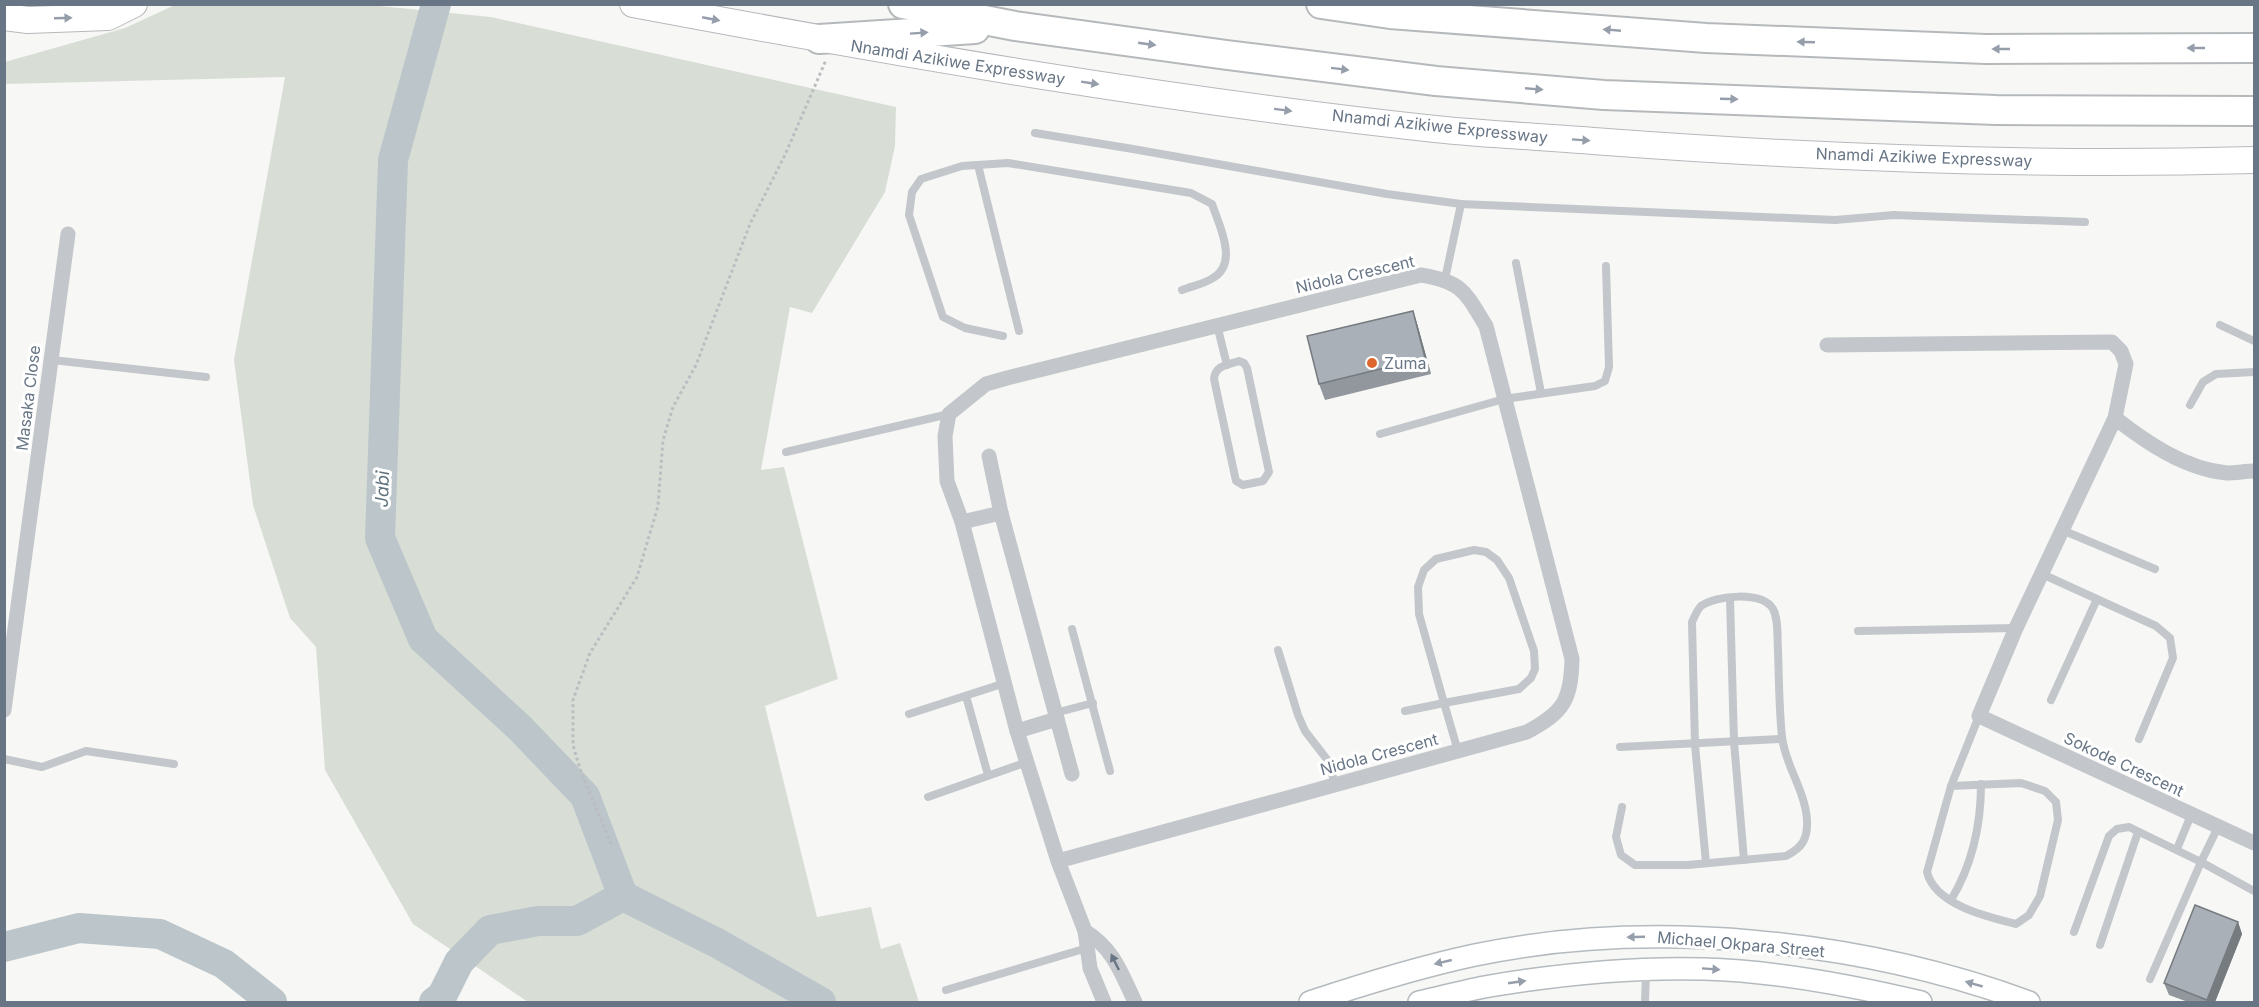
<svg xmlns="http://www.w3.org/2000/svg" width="2259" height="1007" viewBox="0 0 2259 1007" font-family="Inter,sans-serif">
<rect width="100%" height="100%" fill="#f7f8f5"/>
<!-- green -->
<path fill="#d8ded6" d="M177,4H360L491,17L896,107L895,146L885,192L812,313L790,307L761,470L784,467L838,679L765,706L817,917L871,907L881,949L900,943L919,1002H528L413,924L325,770L316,647L290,618L253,505L234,360L285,77L5,84V62L125,28Z"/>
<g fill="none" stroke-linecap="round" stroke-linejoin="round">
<!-- river -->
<g stroke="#bbc5ca" stroke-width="30">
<path d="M436,4L393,160L380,538L423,639L520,728L585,796L623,896"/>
<path d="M623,896L717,943L821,1002"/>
<path d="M4,947L79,928L160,934L224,964L272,1002"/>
<path d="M434,1002L442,996L459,962L490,930L538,921H577L623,896"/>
</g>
<defs>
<g id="secondary">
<path d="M1310,1002C1364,984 1419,967 1475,955C1653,918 1860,940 2029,1002"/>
<path d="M1419,1002C1442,997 1466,990 1490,986C1561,974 1633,967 1704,969C1777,971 1850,985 1921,1002"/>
</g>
<g id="trunk">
<path d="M633,4C899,54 1166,100 1435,129C1492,135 1550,137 1607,142C1822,158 2039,166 2254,160"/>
<path d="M4,17L28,20L108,17L134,4"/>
</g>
<g id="motorway">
<path d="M903,4L1015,26L1227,55L1436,81L1604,95L1996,110L2254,111"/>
<path d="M1321,4L1390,14L1706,38L1986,49L2254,48"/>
<path d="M819,39L975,29"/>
</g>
</defs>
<!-- secondary casing -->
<use href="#secondary" stroke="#b5babf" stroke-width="24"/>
<!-- trunk casing -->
<use href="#trunk" stroke="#b6b9bc" stroke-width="28"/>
<!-- motorway casing -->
<use href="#motorway" stroke="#b6b9bc" stroke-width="32"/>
<!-- path -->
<path stroke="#bbbdc0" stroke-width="3" stroke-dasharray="3 3" stroke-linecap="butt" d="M611,844L580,769L573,745V700L590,653L637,577L658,506L663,440L673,407L696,365L750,224L785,155L826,60"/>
<!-- service -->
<g stroke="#c3c6ca" stroke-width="8">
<path d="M1035,133L1133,149L1387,194L1461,204L1835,220L1894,215L2085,222"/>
<path d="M978,165L1019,331"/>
<path d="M1516,263L1541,393"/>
<path d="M1445,279L1461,204"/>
<path d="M1217,325L1227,365"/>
<path d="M2220,325L2254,341"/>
<path d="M1003,336L965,328L943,317L909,215L912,192L921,179L962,166L1008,163L1191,193L1212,204C1219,225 1239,263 1213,278C1204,284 1192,286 1182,290"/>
<path d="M52,360L206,377"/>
<path d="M1239,361L1244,363L1247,368L1269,472L1263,481L1243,485L1236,481L1214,379C1215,365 1228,365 1239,361Z"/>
<path d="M2190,405L2203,382L2216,374L2254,372"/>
<path d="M1380,434L1504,399L1595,386L1605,381L1609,367L1606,266"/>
<path d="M786,452L949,414"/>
<path d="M2062,530L2155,569"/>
<path d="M2042,574L2156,626L2170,638L2173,658L2139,739"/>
<path d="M1730,598L1734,742L1744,860"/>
<path d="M1072,629L1110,771"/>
<path d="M1858,631L2016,628"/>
<path d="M1278,650L1298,715L1305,731L1329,762L1335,785"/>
<path d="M966,696L988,775"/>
<path d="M2051,700L2097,599"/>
<path d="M1405,711L1444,703L1519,689L1531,678L1535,669L1534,651L1509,578L1497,560L1486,552L1474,550L1436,559L1424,570L1418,587L1419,614L1444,703L1458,751"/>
<path d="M1055,713L1093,703"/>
<path d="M909,714L1005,683"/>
<path d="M1620,747L1782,739"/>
<path d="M4,759L42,767L86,751L174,764"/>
<path d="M1951,786L2021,783L2045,791L2056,802L2058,820L2040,896L2029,915L2016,924C1988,917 1935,905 1927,872L1951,786L1979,716"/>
<path d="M928,797L1027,762"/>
<path d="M1622,807L1616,837L1621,855L1635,865H1688L1786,856C1802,848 1808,839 1807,820C1805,790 1785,765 1782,737C1779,708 1779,679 1778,650C1777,638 1779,620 1773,609C1762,591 1716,595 1701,606C1697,610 1695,616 1692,622L1695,745L1706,863"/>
<path d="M2218,827L2201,862L2254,891"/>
<path d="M2177,849L2191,815"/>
<path d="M1951,900C1972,865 1981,825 1981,784"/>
<path d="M2074,932L2109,836L2117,829L2129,827L2201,862L2150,979"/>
<path d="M2100,945L2138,832"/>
<path d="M946,990L1087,948"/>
<path d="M1645,1002L1646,971"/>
</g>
<!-- minor -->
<g stroke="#c3c6ca" stroke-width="15">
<path d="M1827,345L2112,342L2121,351L2126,364L2115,418L2016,628L1979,716L2254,843"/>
<path d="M2115,418C2147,443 2185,469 2227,473C2236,473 2246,471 2254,471"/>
<path d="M989,456L1001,513L1072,774"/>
<path d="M962,522L1001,513"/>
<path d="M4,710L68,234"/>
<path d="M1017,731L1057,719"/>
<path d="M1058,861L1527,732C1564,712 1571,700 1572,659L1486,326C1465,292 1463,282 1421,275L1007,378L986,384L949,414L945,436L947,481L962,522L1017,731L1058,861L1085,931L1090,968L1104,1002"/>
<path d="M1085,931C1114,949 1121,973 1135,1002"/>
</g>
<!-- secondary -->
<use href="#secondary" stroke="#fff" stroke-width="21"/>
<!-- trunk -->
<use href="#trunk" stroke="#fff" stroke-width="26"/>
<!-- motorway -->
<use href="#motorway" stroke="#fff" stroke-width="28"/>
</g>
<!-- wall -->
<g fill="#91979d">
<path d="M1413,311L1418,327L1431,374L1325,400L1319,384Z"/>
<path d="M2238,922L2242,934L2215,1002H2188L2169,995L2164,983Z"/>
</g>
<!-- shaded-wall -->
<g fill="#767b80">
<path d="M1413,311L1418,327L1431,374L1425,358Z"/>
<path d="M2238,922L2242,934L2215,1002H2208L2207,1000Z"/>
</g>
<!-- building -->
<g fill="#a9b0b7" stroke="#767b80" stroke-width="1.5">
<path d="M1413,311L1425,358L1319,384L1307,336Z"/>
<path d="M2195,905L2238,922L2207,1000L2164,983Z"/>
</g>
<!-- one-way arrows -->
<defs><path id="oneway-solid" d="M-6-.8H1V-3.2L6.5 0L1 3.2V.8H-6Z" transform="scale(1.5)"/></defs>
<g fill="#959eaa">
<use href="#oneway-solid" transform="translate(63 18) rotate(-2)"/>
<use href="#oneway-solid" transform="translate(711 19) rotate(11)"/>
<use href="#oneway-solid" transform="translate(1612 30) rotate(-175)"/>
<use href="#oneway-solid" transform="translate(919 33) rotate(-4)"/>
<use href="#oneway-solid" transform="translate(1806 42) rotate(-178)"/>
<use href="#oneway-solid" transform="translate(1147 44) rotate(8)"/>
<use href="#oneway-solid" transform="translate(2196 48) rotate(180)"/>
<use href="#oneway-solid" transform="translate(2001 49) rotate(180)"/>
<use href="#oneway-solid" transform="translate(1340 69) rotate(7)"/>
<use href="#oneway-solid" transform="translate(1090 83) rotate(9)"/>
<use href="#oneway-solid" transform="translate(1534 89) rotate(5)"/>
<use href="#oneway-solid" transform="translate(1729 99) rotate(2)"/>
<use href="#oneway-solid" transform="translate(1283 110) rotate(7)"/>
<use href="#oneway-solid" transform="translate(1581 140) rotate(4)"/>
<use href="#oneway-solid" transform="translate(1636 937) rotate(178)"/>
<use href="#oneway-solid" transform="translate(1443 962) rotate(167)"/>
<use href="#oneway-solid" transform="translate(1711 969) rotate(4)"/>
<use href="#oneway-solid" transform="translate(1517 982) rotate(-8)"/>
<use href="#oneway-solid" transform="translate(1974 984) rotate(-164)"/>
</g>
<use fill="#677585" href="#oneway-solid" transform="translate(1115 962) rotate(-116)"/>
<!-- markers -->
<circle fill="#de672e" stroke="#fff" stroke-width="2" cx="1372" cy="363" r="6"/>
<g text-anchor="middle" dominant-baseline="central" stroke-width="6" stroke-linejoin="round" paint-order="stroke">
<!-- street labels -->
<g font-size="16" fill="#677585" stroke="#fff">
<text transform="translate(958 62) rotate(9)">Nnamdi Azikiwe Expressway</text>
<text transform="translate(1440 126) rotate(6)">Nnamdi Azikiwe Expressway</text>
<text transform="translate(1924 157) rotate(2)">Nnamdi Azikiwe Expressway</text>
<text transform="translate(1355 274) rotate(-13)">Nidola Crescent</text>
<text transform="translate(28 398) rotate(-83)">Masaka Close</text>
<text transform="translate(1379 754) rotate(-15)">Nidola Crescent</text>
<text transform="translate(2124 764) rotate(25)">Sokode Crescent</text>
<text transform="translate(1741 944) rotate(5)">Michael Okpara Street</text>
</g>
<!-- poi labels -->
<g font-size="16" fill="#677585" stroke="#fff" text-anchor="start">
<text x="1384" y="363">Zuma</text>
</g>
<!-- water labels -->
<g font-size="18" font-style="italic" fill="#637680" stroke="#fff">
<text transform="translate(382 489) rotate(-88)">Jabi</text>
</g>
</g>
<!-- border -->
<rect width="2259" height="1007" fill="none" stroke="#677585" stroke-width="12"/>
</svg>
